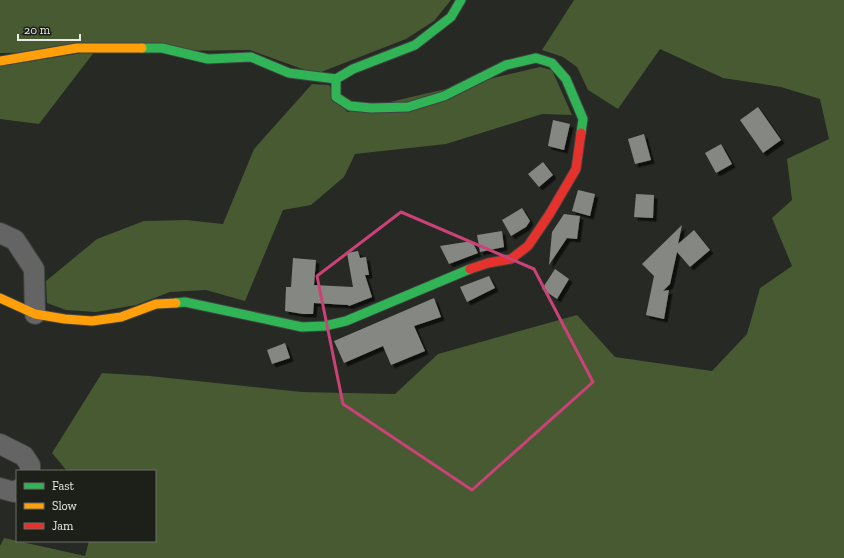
<svg xmlns="http://www.w3.org/2000/svg" width="844" height="558" viewBox="0 0 844 558" font-family="'Zilla Slab',serif">
<defs>
<filter id="shadow"><feDropShadow dx="3.5" dy="3.5" stdDeviation="0" flood-color="#0009"/></filter>
</defs>
<rect width="100%" height="100%" fill="#262924"/>
<!-- forest -->
<g fill="#475a32">
<path d="M0,0H451L434,21L406,39L316,74L250,50L0,53Z"/>
<path d="M574,0H844V558H0V546L4,538L85,556L89,541H155V471H67L52,453L102,373L150,376L302,392L395,394L438,354L577,315L615,357L712,371L747,334L760,288L792,266L772,218L792,200L787,159L829,139L820,99L781,87L723,78L660,49L618,109L588,90L577,67L563,57L542,50Z"/>
<path d="M95,51L39,124L0,119V66Z"/>
<path d="M540,67L552,70L572,115L542,114L446,144L355,154L344,177L311,205L283,210L245,301L206,290L170,292L136,305L96,312L66,310L47,303L46,281L97,239L144,221L186,220L223,224L254,149L312,84L329,85L347,112Z"/>
</g>
<!-- building -->
<g fill="#858783" filter="url(#shadow)">
<path d="M758,107L781,140L763,153L740,120Z"/>
<path d="M553,120L570,124L564,150L548,146Z"/>
<path d="M644,134L651,160L635,164L628,139Z"/>
<path d="M721,144L732,164L716,173L705,153Z"/>
<path d="M543,162L553,175L539,187L528,174Z"/>
<path d="M578,190L595,194L590,216L572,211Z"/>
<path d="M636,194L654,195L653,218L634,217Z"/>
<path d="M522,208L530,221L526,227L511,236L502,220Z"/>
<path d="M564,214L580,216L577,239L567,238L549,265L552,232Z"/>
<path d="M682,225L678,244L694,230L710,250L690,267L677,252L670,284L663,291L669,290L664,319L646,315L654,276L642,264Z"/>
<path d="M502,231L504,247L480,252L477,235Z"/>
<path d="M472,241L478,253L449,264L440,246Z"/>
<path d="M358,251L360,258L366,257L369,275H365L372,297L349,306L348,305L314,303L313,314H303L285,311L286,287H291L293,258L316,260L314,285L353,287L347,253Z"/>
<path d="M555,269L569,279L557,299L542,289Z"/>
<path d="M489,276L495,288L467,302L460,287Z"/>
<path d="M434,298L441,317L414,326L425,351L391,365L383,346L344,363L334,341Z"/>
<path d="M285,343L290,358L272,364L267,350Z"/>
</g>
<g fill="none" stroke-linecap="round" stroke-linejoin="round">
<defs>
<g id="street">
<path d="M0,233L15,240L34,269L35,314"/>
<path d="M0,444L24,456L30,465V471"/>
<path d="M0,488L14,492L17,490"/>
</g>
<g id="fast">
<path d="M461,0L451,17L415,45L353,69L336,79V97L350,106L371,108L408,107L444,96L506,65L536,58L552,63L566,79L583,119L581,133"/>
<path d="M142,48H162L208,59L251,57L289,73L336,79"/>
<path d="M176,303L185,302L302,327L325,326L346,321L470,269"/>
</g>
<g id="slow">
<path d="M0,61L77,48H142"/>
<path d="M0,298L35,314L65,319L92,321L121,317L156,304L176,303"/>
</g>
<path id="jam" d="M470,269L488,263L511,259L528,246L549,215L576,169L581,133"/>
</defs>
<!-- street casing -->
<use href="#street" stroke="#414340" stroke-width="22"/>
<!-- fast casing -->
<use href="#fast" stroke="#414340" stroke-width="11"/>
<!-- slow casing -->
<use href="#slow" stroke="#414340" stroke-width="11"/>
<!-- jam casing -->
<use href="#jam" stroke="#414340" stroke-width="11"/>
<!-- street -->
<use href="#street" stroke="#646465" stroke-width="20"/>
<!-- fast -->
<use href="#fast" stroke="#30b455" stroke-width="9"/>
<!-- slow -->
<use href="#slow" stroke="#ff9f0a" stroke-width="9"/>
<!-- jam -->
<use href="#jam" stroke="#e5322d" stroke-width="9"/>
</g>
<!-- marked area -->
<path fill="none" stroke="#ca4277" stroke-width="3" stroke-linejoin="round" d="M401,212L534,269L593,382L472,490L343,404L317,276Z"/>
<!-- legend -->
<rect x="16" y="470" width="140" height="72" fill="#1d2019" stroke="#6f716b"/>
<rect x="24" y="483" width="20" height="6" fill="#30b455" stroke="#6f716b"/>
<text x="52" y="490" font-size="12" fill="#e9ebe7">Fast</text>
<rect x="24" y="503" width="20" height="6" fill="#ff9f0a" stroke="#6f716b"/>
<text x="52" y="510" font-size="12" fill="#e9ebe7">Slow</text>
<rect x="24" y="523" width="20" height="6" fill="#e5322d" stroke="#6f716b"/>
<text x="52" y="530" font-size="12" fill="#e9ebe7">Jam</text>
<!-- scale -->
<path d="M18 34v6h62v-6" fill="none" stroke="#e9ebe7" stroke-width="2"/>
<text x="24" y="34" font-size="12" fill="#e9ebe7" stroke="#1d2019" stroke-width="3" paint-order="stroke">20 m</text>
</svg>
